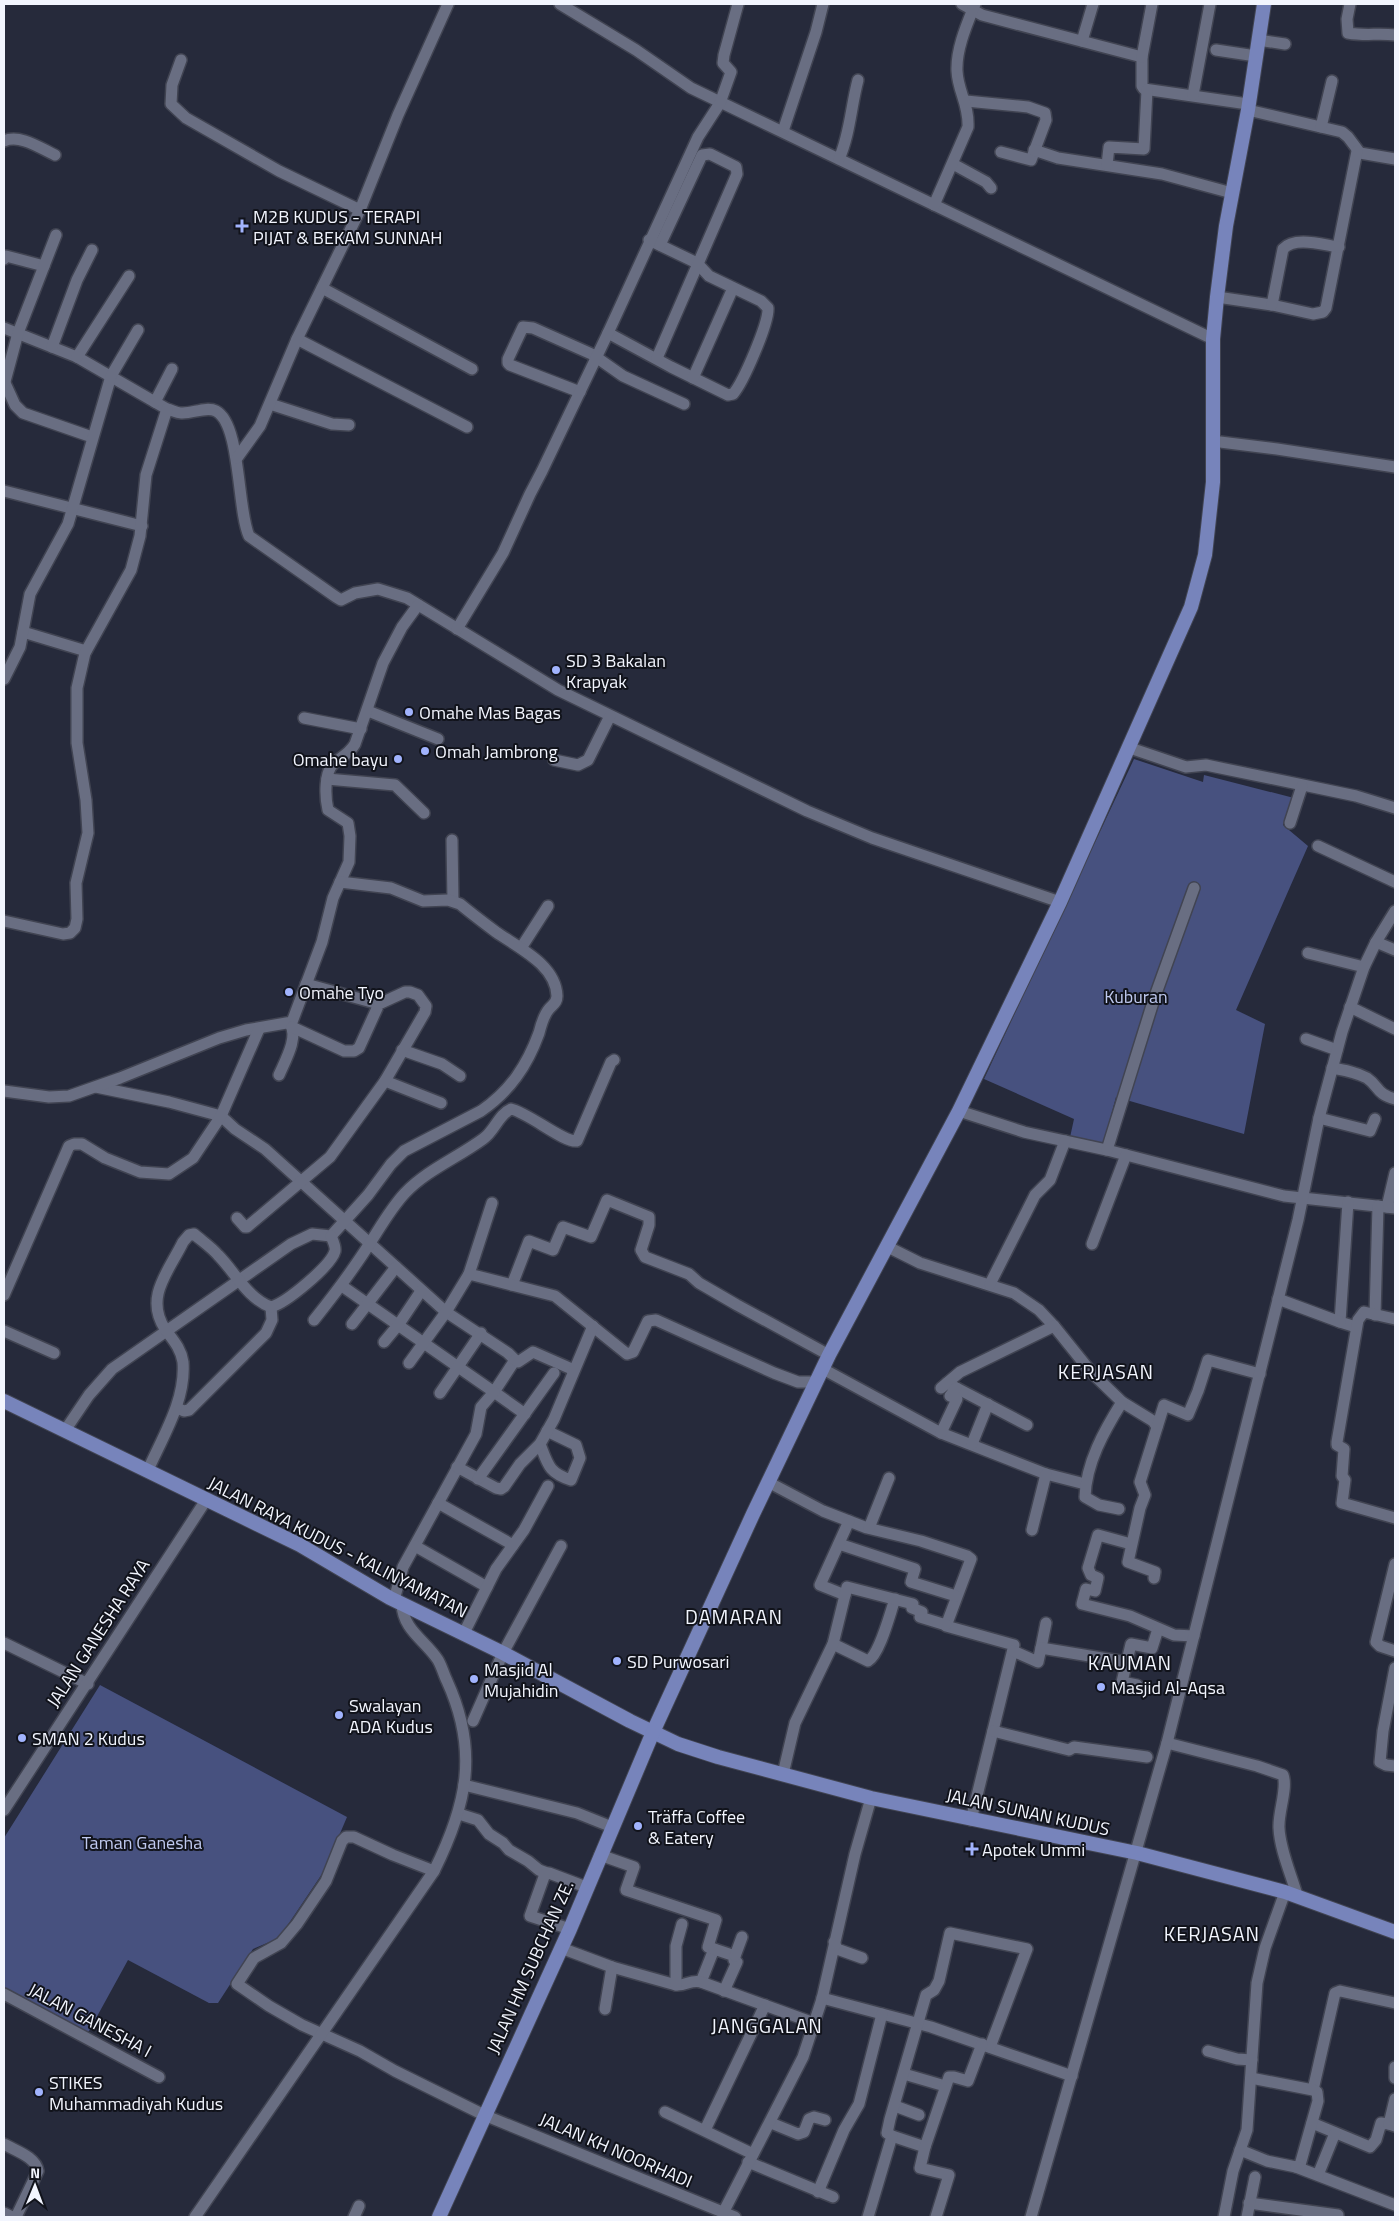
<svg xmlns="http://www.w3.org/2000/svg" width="1399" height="2221" viewBox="0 0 1399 2221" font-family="'Titillium Web',sans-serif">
<rect width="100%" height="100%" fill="#262a3b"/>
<!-- green -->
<g fill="#47517f">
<path d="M1134,759L1203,782L1204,775L1294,798L1283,825L1308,846L1236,1010L1265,1024L1244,1134L1116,1097L1102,1149L1069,1142L1074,1119L984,1079Z"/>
<path d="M100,1685L347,1817L324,1871L279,1938L253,1949L218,2003H209L128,1960L89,2031L85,2033L4,1989V1838Z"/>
</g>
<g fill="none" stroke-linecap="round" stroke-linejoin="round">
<defs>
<g id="minor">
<path d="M560,4L636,50L691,88L1213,339"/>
<path d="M962,4L982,15L1142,57V86L1144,89L1248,104"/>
<path d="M1350,4L1347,19L1348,33C1364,36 1379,33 1395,35"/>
<path d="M1258,40L1285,44"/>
<path d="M1082,41L1093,4"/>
<path d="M1216,50L1256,56"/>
<path d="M1142,57L1152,4"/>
<path d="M181,60L172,85L171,104L186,118L279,171L360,210"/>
<path d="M1193,95L1210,4"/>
<path d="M966,101L1028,107L1045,113L1046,120L1031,160L1001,152"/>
<path d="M1248,110L1342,132L1348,137L1360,153L1395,159"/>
<path d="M1321,127L1332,81"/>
<path d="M783,131L816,32L823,4"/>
<path d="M4,141C20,134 40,148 55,155"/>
<path d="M1034,150L1058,158L1162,174L1232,193"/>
<path d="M839,159C850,134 851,106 858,80"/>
<path d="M953,164L986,182L991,188"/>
<path d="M1107,165L1109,147L1144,149L1147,90"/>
<path d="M934,205L968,127C969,104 958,92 957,71C956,49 967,24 975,4"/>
<path d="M4,259L6,256L44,266"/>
<path d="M322,288L472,369"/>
<path d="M1217,297L1272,305L1313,314L1323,312L1326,308L1357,151"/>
<path d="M1272,305L1283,249C1295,236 1323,245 1339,247"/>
<path d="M4,328L77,357L167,409C172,410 176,413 181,413C192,414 206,406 216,411C241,424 237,509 249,536L336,597L341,600L355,593L378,589L407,598L558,690L807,811L872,838L1060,902"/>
<path d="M608,333L671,367L728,395L733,394C743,383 769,323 768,308L761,301L709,276L697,263L649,240"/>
<path d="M297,339L467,427"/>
<path d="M52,347L77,280L92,250"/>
<path d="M77,357L129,276"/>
<path d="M596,357L623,376L684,404"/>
<path d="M657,358L737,174L736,167L710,154L702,155L660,245"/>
<path d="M693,378L733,288"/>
<path d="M5,383L15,405L23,413L92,437"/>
<path d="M4,385L18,333L56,235"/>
<path d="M580,392L510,365L508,363V359L523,327L533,328L596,356"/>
<path d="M155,402L172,369"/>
<path d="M270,404L332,424L349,425"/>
<path d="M1212,441L1277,449L1395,467"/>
<path d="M237,458L260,426L297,339L360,210L398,115L448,4"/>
<path d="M4,491L142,526"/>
<path d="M457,629L503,553L530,494L542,471L608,333L698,137L720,103L731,72L723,63L724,55L738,4"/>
<path d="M23,632L86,651"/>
<path d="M4,679L20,647L30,594L68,524L111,376L138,330"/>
<path d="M368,711L438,739"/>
<path d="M304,718L361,729"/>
<path d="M1130,748L1186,767L1206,765L1356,796L1395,808"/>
<path d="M554,760L578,765L588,760L610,716"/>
<path d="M327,779L395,785L424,813"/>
<path d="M1290,823L1302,786"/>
<path d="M452,840L453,901"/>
<path d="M1318,846L1395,882"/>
<path d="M4,921L63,934L70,933L75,928L77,919L76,883L88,833L86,800L77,743V688L85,653L131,570L140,536L146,475L167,409"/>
<path d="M1376,942L1395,950"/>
<path d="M521,948L548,906"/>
<path d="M1308,953L1364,967"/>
<path d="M306,984L379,1004"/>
<path d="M1350,1007L1395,1029"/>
<path d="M1306,1039L1337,1050"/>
<path d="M402,1050L442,1064L460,1076"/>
<path d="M1332,1068C1344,1070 1356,1072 1367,1078C1380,1087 1376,1094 1395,1099"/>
<path d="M279,1075C285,1061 299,1037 290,1024"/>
<path d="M385,1081L441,1103"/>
<path d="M96,1087L169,1102L221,1116L235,1129L265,1149L446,1312L508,1353L515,1360L494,1392L525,1414"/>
<path d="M4,1091L49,1097L69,1096L120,1078L219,1038L246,1030L292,1022L322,942L333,898L349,862L350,836L348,823L328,810C325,797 324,772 334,763C342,757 350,753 355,744L383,663L402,627L418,605"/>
<path d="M959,1111L1024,1132L1107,1150L1284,1196L1395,1208"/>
<path d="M1319,1118L1370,1131L1375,1119"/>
<path d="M1107,1150L1154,999L1194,888"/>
<path d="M1348,1202L1340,1322L1356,1327"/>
<path d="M1387,1207L1395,1173"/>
<path d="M237,1218L245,1227H247L330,1157L385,1081L425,1012L426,1006L418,995L410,992H405L379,1004L359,1048L354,1051H344L292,1027"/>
<path d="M1092,1244L1126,1155"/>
<path d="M888,1247L920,1263L1014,1293L1039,1310L1054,1326L1091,1372L1122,1402L1153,1421L1157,1427"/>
<path d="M469,1274L492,1203"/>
<path d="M990,1284L1035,1195L1050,1180L1065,1141"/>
<path d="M512,1285L529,1241L553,1250L563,1227L591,1237L607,1200L649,1217V1225L641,1250L645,1257L689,1274L699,1283L737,1305L829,1355"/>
<path d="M342,1286L494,1392L481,1407L476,1434L403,1567L394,1600"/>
<path d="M4,1295L69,1146L74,1144H82L105,1158L140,1172L169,1174L193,1158L221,1116L259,1029"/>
<path d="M1278,1299L1340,1322"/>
<path d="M1375,1315L1378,1206"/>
<path d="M1395,1319L1364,1312L1358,1320L1337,1442V1445L1344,1449L1342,1476L1345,1480L1342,1503L1395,1518"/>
<path d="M314,1320C334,1295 353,1270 370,1243C381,1226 391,1208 405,1193C427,1170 457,1158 483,1139C494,1132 499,1114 511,1109C529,1113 564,1143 577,1141L611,1062L614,1060"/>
<path d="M352,1324L396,1267"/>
<path d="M4,1331L54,1353"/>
<path d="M384,1342L399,1324L421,1291"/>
<path d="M515,1360L518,1362L533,1352L574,1370"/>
<path d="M409,1363L446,1312L469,1274L555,1296L627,1354L633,1352L648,1321L656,1320L774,1373L798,1382H816"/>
<path d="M823,1369L941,1433L1046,1474L1085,1484"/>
<path d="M947,1383L1027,1425"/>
<path d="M941,1388L960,1372L1054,1326"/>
<path d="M440,1393L481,1333"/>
<path d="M177,1408L184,1411L189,1410L266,1333L272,1320L271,1307"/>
<path d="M66,1429L89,1395L112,1369L291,1244L312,1234L331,1236L368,1195L391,1164L404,1151L481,1111C510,1091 527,1066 539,1033C541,1025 544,1015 549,1009C553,1004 557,1003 557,996C556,965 519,948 496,932C484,923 472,914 460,904L448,900L423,901L391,888L340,882"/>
<path d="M941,1433L957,1399L950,1396L956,1388"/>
<path d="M540,1444C548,1465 549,1473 571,1480L580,1458L576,1445L547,1431"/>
<path d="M972,1444L988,1404"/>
<path d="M457,1467L496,1488L501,1489L504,1487L520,1464L540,1444L554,1419L593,1326"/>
<path d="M148,1470C163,1436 186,1400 183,1362C181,1348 172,1339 165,1329C144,1297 169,1271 183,1242L189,1235L194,1234C202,1241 211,1247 218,1255C235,1272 247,1298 271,1307C286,1303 331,1266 335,1251C336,1247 333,1241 331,1236"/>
<path d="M478,1479L554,1373"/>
<path d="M768,1482L823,1511L867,1528L921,1541L967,1556L971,1559L946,1626L1014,1645L971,1820"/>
<path d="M438,1503L513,1545"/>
<path d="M1119,1509L1099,1505L1085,1497C1086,1463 1104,1431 1122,1402"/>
<path d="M869,1528L889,1478"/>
<path d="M1032,1530L1046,1474"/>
<path d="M839,1544L915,1569L911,1582L956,1596"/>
<path d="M1131,1544L1098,1535L1088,1568L1091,1575L1098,1578L1095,1591L1086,1589L1082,1604L1130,1616L1174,1635L1194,1636"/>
<path d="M415,1546L487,1587"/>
<path d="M1395,1564L1376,1642L1380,1646L1395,1651"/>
<path d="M1154,1578L1155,1572L1128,1562L1140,1508L1145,1495L1140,1482L1164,1405L1188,1415L1198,1391L1208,1360L1260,1374"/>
<path d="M845,1595L820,1585L849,1521"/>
<path d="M464,1633L496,1569L524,1530L548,1486"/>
<path d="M4,1643L88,1684"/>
<path d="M833,1644L868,1661C880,1654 890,1613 895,1599"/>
<path d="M1041,1648L1046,1623"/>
<path d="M1013,1651L1038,1662L1041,1648L1126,1662"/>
<path d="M1395,1668L1383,1731L1380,1762L1386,1765L1395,1766"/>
<path d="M1137,1685L1122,1682L1131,1644L1152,1648L1158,1629"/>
<path d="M473,1721L503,1653L561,1546"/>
<path d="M993,1731L1069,1750L1074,1747L1147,1757"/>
<path d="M1167,1743L1257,1766L1283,1775C1288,1788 1278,1812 1279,1828C1280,1850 1291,1874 1297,1895"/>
<path d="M783,1774L795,1723L833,1644L847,1587L913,1604L912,1608L922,1612L920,1617L946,1625"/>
<path d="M464,1785L577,1813L612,1827"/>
<path d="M4,1810L206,1500"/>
<path d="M459,1814L478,1820L489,1834L503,1843L509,1850L528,1861L539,1870L547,1873"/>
<path d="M600,1855L634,1867L626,1890L716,1920L708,1947L714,1949L701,1982"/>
<path d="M434,1871L393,1855L354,1837H346L342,1841L326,1881L297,1924L281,1943L254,1958L237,1984L269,2006L302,2025L360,2051L395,2071L484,2115L735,2217"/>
<path d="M570,1929L530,1916L545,1874L549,1873L586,1887"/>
<path d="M834,1942L837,1949L862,1958"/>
<path d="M561,1948L612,1967L676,1985C686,1986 691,1979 701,1982L814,2023"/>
<path d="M714,1949L735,1956L734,1960L737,1962L724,1991"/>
<path d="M735,1956L742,1937"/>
<path d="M676,1985V1946L682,1924"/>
<path d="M4,1994L159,2077"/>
<path d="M822,1998L931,2027L1072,2076"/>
<path d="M605,2009L612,1967"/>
<path d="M1208,2051L1237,2059L1252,2060"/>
<path d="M1395,2067V2078"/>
<path d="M904,2074L945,2086"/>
<path d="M1313,2090L1335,1993L1340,1991L1395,2003"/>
<path d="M895,2106L919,2115"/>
<path d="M665,2112L753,2154"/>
<path d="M771,2123L798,2134L804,2132L809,2119L814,2117L825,2120"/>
<path d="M1312,2123L1370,2147L1376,2140L1381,2123L1389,2124"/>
<path d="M1395,2126L1389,2124L1395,2099"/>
<path d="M705,2130L765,2005"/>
<path d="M892,2136L925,2147"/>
<path d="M4,2144C16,2151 36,2157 38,2171L16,2217"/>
<path d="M1240,2150L1267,2161L1296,2167L1300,2165L1318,2101L1317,2092L1313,2090L1251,2078"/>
<path d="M748,2162L833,2197"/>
<path d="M1296,2167L1395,2205"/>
<path d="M1318,2175L1335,2133"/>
<path d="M818,2192L844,2130L859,2104L882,2014"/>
<path d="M1249,2203L1338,2215"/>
<path d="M4,2213L12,2217"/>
<path d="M723,2213L803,2057L822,1999L855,1854L871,1798"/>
<path d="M195,2217L434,1871C467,1805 479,1751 447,1681C444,1675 442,1667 438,1660C425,1640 403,1630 402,1604"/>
<path d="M354,2217L359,2206"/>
<path d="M868,2217L892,2136L887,2133L890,2119L926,1995L934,1990L939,1981L950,1933L1027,1949L990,2047"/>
<path d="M936,2217L949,2175L920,2168L925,2147L949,2077H954L968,2081L982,2044"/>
<path d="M1031,2217L1167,1743L1298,1220L1319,1118L1342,1032L1364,967L1376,942L1395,911"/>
<path d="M1224,2217L1233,2171L1247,2130L1257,1983L1265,1948L1285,1892"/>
<path d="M1247,2217L1255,2177"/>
</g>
<g id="major">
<path d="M4,1401L300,1545L390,1598L503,1653L630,1721L678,1744L718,1757L871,1798L1137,1853L1285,1892L1395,1932"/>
<path d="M439,2217L570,1929L653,1732L753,1514L829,1355L959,1111L1060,902L1191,607L1205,555L1213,482V339L1217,297L1226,226L1248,110L1264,4"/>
</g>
</defs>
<!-- minor casing -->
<use href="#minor" stroke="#414452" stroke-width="14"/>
<!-- major casing -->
<use href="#major" stroke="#414452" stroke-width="16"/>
<!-- minor -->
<use href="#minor" stroke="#696e82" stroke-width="11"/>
<!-- major -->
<use href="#major" stroke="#7784bb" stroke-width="14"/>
</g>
<!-- markers -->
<g fill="#a1b3fd" stroke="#11131b" stroke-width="2">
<path d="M239.5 218.5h5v5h5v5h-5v5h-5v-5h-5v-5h5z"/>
<circle cx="556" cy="670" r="5"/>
<circle cx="409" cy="712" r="5"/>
<circle cx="425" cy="751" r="5"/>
<circle cx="398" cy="759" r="5"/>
<circle cx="289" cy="992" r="5"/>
<circle cx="617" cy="1661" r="5"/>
<circle cx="474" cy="1679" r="5"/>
<circle cx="1101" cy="1687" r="5"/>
<circle cx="339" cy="1715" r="5"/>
<circle cx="22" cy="1738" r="5"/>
<circle cx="638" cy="1826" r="5"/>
<path d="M969.5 1841.5h5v5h5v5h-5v5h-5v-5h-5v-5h5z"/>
<circle cx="39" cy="2092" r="5"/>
</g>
<g text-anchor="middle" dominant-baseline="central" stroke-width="4" stroke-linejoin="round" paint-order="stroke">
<!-- poi labels -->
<g font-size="18" fill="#f2f5fe" stroke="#11131b" text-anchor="start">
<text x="253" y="216">M2B KUDUS - TERAPI<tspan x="253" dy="21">PIJAT &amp; BEKAM SUNNAH</tspan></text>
<text x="566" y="660">SD 3 Bakalan<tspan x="566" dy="21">Krapyak</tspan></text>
<text x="419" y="712">Omahe Mas Bagas</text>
<text x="435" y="751">Omah Jambrong</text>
<text x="388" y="759" text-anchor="end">Omahe bayu</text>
<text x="299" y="992">Omahe Tyo</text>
<text x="627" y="1661">SD Purwosari</text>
<text x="484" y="1669">Masjid Al<tspan x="484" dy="21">Mujahidin</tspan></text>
<text x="1111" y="1687">Masjid Al-Aqsa</text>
<text x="349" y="1705">Swalayan<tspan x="349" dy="21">ADA Kudus</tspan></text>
<text x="32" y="1738">SMAN 2 Kudus</text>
<text x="648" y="1816">Träffa Coffee<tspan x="648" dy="21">&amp; Eatery</tspan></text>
<text x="982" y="1849">Apotek Ummi</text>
<text x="49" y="2082">STIKES<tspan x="49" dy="21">Muhammadiyah Kudus</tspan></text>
</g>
<!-- park labels -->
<g font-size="18" fill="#c0caf0" stroke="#11131b">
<text x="1136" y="996">Kuburan</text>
<text x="142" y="1842">Taman Ganesha</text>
</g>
<!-- street labels -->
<g font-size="18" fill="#f2f5fe" stroke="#11131b">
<text transform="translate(338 1547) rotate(27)">JALAN RAYA KUDUS - KALINYAMATAN</text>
<text transform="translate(98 1633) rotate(-57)">JALAN GANESHA RAYA</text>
<text transform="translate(1028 1812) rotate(12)">JALAN SUNAN KUDUS</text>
<text transform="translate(530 1967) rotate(-66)">JALAN HM SUBCHAN ZE.</text>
<text transform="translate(90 2020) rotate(28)">JALAN GANESHA I</text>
<text transform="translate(616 2150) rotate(23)">JALAN KH NOORHADI</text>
</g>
<!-- quarter labels -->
<g font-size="20" letter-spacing="1" fill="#f2f5fe" stroke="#11131b">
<text x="1106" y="1371">KERJASAN</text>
<text x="734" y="1616">DAMARAN</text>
<text x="1130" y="1662">KAUMAN</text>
<text x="1212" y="1933">KERJASAN</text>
<text x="767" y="2025">JANGGALAN</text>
</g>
</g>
<!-- border -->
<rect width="1399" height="2221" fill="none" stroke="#f2f5fe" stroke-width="10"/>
<!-- north arrow -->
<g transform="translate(35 2186) rotate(1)" stroke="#11131b" stroke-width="4" paint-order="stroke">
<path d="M0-4L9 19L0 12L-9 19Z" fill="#f2f5fe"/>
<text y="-8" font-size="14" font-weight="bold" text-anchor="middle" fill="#f2f5fe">N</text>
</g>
</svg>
